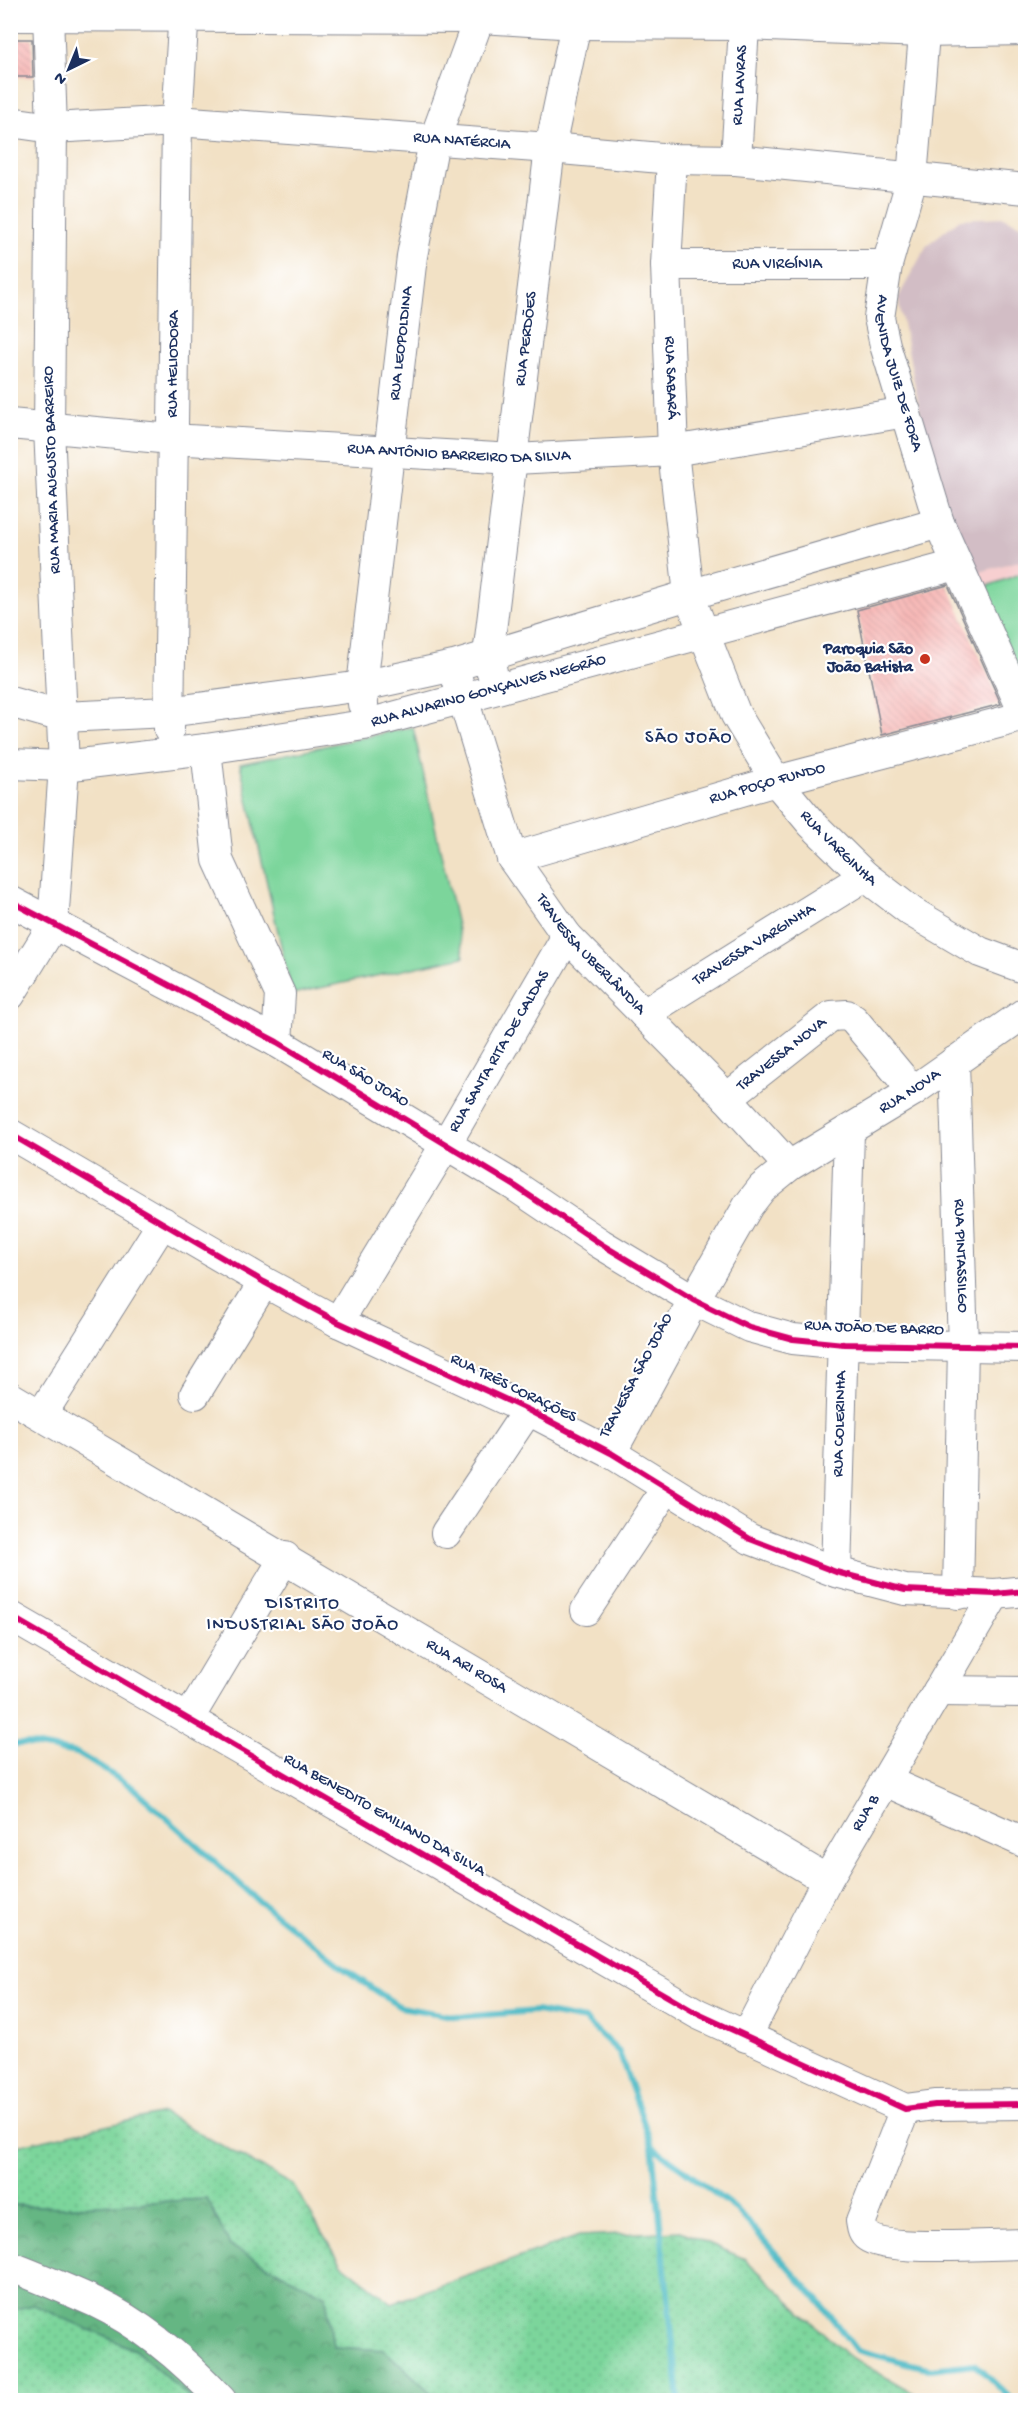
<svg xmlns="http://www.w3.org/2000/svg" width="1036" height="2411" viewBox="0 0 1036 2411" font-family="'Gochi Hand',sans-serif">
<defs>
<pattern id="grass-dots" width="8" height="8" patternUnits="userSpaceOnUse" patternTransform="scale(1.5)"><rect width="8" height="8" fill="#7cd59b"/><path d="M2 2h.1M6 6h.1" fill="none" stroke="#6bb788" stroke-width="1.8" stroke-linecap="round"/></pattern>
<pattern id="forest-crowns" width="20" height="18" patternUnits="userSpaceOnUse" patternTransform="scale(1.5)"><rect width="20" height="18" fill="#65b683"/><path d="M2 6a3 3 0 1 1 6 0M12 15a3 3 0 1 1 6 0" fill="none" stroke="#52946e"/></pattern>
<pattern id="building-back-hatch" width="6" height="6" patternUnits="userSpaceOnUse" patternTransform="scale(1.5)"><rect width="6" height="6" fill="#f6aeac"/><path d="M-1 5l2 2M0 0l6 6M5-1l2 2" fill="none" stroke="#d29696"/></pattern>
</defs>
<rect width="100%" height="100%" fill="#fff"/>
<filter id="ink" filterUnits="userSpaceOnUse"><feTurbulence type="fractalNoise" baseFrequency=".0167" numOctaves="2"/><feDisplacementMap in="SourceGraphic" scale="12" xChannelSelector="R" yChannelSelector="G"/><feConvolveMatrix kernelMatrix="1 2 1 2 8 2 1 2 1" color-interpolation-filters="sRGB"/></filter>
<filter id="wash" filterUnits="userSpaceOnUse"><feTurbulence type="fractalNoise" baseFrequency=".008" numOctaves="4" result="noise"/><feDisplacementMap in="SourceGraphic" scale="24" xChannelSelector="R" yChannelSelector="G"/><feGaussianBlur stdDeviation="1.35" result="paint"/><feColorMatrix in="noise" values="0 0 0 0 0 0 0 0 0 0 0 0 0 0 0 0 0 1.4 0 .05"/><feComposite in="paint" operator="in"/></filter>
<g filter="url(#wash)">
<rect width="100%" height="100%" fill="#f2e1c5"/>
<!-- built -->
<path fill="#f7cfd0" d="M1025,559V703L973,574Z"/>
<!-- industrial -->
<path fill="#d2bdc5" d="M1003,217L1025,227V559L973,574L951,526L921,417L898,298L927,245L960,219Z"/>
<!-- grass -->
<g fill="url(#grass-dots)" stroke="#4c827c" stroke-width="1.5">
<path d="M163,2113L293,2185L341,2263L392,2303L579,2236L681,2231L745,2259L847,2355L926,2400H439L384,2350L333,2347L326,2296L230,2246L207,2199L62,2207L11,2205V2147Z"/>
<path d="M34,2304L135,2350L192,2400H11L10,2310Z"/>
</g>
<!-- forest -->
<path fill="url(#forest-crowns)" stroke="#407270" stroke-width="1.5" d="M207,2199L230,2246L326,2296L333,2347L384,2350L439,2400H192L135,2350L34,2305L11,2310V2205L62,2207Z"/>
<!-- pitch -->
<g fill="#7cd59b" stroke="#4c827c" stroke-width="1.5">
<path d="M1025,572V673L1018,676L985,587Z"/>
<path d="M413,727L464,957L292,994L240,764Z"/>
</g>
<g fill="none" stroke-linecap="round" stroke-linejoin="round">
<!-- stream -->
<g stroke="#4bb9c5" stroke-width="6">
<path d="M10,1744H27L77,1753L132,1787L260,1902L343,1968L400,2007L458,2017L536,2011L585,2020L619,2052L652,2146L737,2210L822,2305L856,2350L931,2369L975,2364L1012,2400"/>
<path d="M652,2146L679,2400"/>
</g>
</g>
<g id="blocks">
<!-- building -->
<g fill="url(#building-back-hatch)">
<path d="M15,39H32L33,77H15Z"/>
<path d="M948,585L1001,704L882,735L857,610Z"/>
</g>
</g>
</g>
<g filter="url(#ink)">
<use href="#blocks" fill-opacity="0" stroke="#868892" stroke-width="1.5"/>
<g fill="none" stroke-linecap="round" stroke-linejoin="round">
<defs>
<g id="minor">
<path id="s1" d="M926,10L912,178L887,265L879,318L885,345L939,523L1026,718"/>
<path d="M10,16L480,18L576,24L744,25L923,32L1026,30"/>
<path id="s2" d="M10,122L52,128L177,121L550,148L672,159L736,160L1026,189"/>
<path id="s3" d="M672,159L666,265L673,451L689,595L736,715L776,781L811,823L865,876L912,912L980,952L1026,969"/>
<path id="s4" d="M736,160L745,10"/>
<path id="s5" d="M666,265H887"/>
<path id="s6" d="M10,424L171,439L514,459L673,451L906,412"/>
<path id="s7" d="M492,672L488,655L550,148L576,24L581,10"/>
<path id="s8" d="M457,679L512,858L567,936L727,1098L789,1166"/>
<path d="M10,702L63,717L168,712L362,686L454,666L689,595L939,523"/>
<path id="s9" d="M363,704L362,686L412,256L434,141L482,10"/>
<path id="s10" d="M169,730L177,121L184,10"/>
<path d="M206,749L218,860L280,994L277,1042"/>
<path id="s11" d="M10,764L64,766L206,749L364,725L956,565"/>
<path id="s12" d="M512,858L776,781L1025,716"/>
<path d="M10,901L277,1042L515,1186L601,1244L694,1300L749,1327L793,1339L844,1344L1026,1347"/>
<path d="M10,995L53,925L64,766L49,428L52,128L48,15"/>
<path id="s13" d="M644,1014L865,876"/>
<path id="s14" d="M954,1062L963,1346L958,1594"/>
<path id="s15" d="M727,1098L831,1016L847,1015L854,1020L913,1091"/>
<path d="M10,1134L264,1282L338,1322L528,1410L611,1453L750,1539L836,1572L905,1590L995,1594L1026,1591"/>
<path id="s16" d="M338,1322L446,1144L567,936"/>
<path d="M195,1394L264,1282"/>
<path id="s17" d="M10,1397L827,1880"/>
<path d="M42,1414L163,1222"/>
<path id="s18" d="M611,1453L694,1300L748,1206L762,1188L789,1166L913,1091L1026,1012"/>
<path d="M446,1533L528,1410"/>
<path id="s19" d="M836,1572L849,1132"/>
<path d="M586,1610L666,1489"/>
<path d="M10,1616L698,2014L905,2109L935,2105L1026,2104"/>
<path d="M938,1691L1026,1692"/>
<path d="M189,1718L285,1557"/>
<path d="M886,1781L1026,1843"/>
<path id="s20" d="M746,2037L827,1880L995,1594"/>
<path d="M905,2109L861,2221C862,2227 862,2233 868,2237C887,2252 996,2244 1026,2244"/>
<path d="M10,2266C39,2278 67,2289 95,2302C144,2325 185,2361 221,2400"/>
</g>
</defs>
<!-- minor casing -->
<use href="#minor" stroke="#868892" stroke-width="32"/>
<!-- minor -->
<use href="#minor" stroke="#fff" stroke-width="30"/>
<defs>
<g id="cycleway">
<path d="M10,901L277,1042L515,1186L601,1244L694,1300L749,1327L793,1339L844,1344L1026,1347"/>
<path d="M10,1134L264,1282L338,1322L528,1410L611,1453L750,1539L836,1572L905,1590L995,1594L1026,1591"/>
<path d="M10,1616L698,2014L905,2109L935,2105L1026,2104"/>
</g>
</defs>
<!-- cycleway casing -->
<use href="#cycleway" stroke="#fff" stroke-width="10"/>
<!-- cycleway -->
<use href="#cycleway" stroke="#d6006c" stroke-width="6"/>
</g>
</g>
<!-- markers -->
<circle fill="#c8321e" stroke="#fff" stroke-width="2" cx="925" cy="659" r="6"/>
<g text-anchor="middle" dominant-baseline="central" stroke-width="4.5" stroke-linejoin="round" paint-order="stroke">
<!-- street labels -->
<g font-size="16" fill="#1b2f5e" stroke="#fff">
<text stroke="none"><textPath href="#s4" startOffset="75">RUA LAVRAS</textPath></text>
<text stroke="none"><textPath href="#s2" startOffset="453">RUA NATÉRCIA</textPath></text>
<text stroke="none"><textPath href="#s5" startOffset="111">RUA VIRGÍNIA</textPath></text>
<text stroke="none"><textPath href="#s7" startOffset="336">RUA PERDÕES</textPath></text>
<text stroke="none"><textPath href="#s9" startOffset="363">RUA LEOPOLDINA</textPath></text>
<text stroke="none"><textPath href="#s10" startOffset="366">RUA HELIODORA</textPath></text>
<text stroke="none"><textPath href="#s1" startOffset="370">AVENIDA JUIZ DE FORA</textPath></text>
<text stroke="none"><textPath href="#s3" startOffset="219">RUA SABARÁ</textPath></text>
<text stroke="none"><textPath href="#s6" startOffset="450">RUA ANTÔNIO BARREIRO DA SILVA</textPath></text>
<text transform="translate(53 470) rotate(-92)">RUA MARIA AUGUSTO BARREIRO</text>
<text stroke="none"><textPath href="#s11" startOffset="486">RUA ALVARINO GONÇALVES NEGRÃO</textPath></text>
<text stroke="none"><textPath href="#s12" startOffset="266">RUA POÇO FUNDO</textPath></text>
<text stroke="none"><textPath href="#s3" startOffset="735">RUA VARGINHA</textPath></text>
<text stroke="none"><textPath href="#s13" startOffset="130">TRAVESSA VARGINHA</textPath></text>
<text stroke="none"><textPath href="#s8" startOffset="312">TRAVESSA UBERLÂNDIA</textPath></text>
<text stroke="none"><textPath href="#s16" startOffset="315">RUA SANTA RITA DE CALDAS</textPath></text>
<text stroke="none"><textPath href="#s15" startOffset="70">TRAVESSA NOVA</textPath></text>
<text transform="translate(365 1079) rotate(31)">RUA SÃO JOÃO</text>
<text stroke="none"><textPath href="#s18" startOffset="482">RUA NOVA</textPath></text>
<text stroke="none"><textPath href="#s14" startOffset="194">RUA PINTASSILGO</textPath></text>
<text transform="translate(874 1329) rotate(2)">RUA JOÃO DE BARRO</text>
<text transform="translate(637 1376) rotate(-62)">TRAVESSA SÃO JOÃO</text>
<text transform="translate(513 1389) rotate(26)">RUA TRÊS CORAÇÕES</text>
<text stroke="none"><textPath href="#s19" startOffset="148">RUA COLERINHA</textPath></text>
<text stroke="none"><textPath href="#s17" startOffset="530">RUA ARI ROSA</textPath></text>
<text stroke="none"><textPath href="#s20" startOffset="254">RUA B</textPath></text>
<text transform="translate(384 1816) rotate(30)">RUA BENEDITO EMILIANO DA SILVA</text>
</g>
<!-- poi labels -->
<g font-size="16" font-weight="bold" fill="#1b2f5e" stroke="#fff" text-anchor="end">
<text x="913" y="650">Paroquia São<tspan x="913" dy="18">João Batista</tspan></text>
</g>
<!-- neighbourhood labels -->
<g font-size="18" letter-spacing="1.5" fill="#1b2f5e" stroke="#fff">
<text x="689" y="738">SÃO JOÃO</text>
<text x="303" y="1604">DISTRITO<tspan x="303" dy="21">INDUSTRIAL SÃO JOÃO</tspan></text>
</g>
</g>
<!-- margin -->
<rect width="1036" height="2411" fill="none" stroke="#fff" stroke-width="36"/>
<!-- north arrow -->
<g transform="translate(69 69) rotate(223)" stroke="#ffffff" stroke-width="4.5" paint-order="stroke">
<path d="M0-4.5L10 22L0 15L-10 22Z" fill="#1b2f5e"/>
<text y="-9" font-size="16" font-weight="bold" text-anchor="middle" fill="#1b2f5e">N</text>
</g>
</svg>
